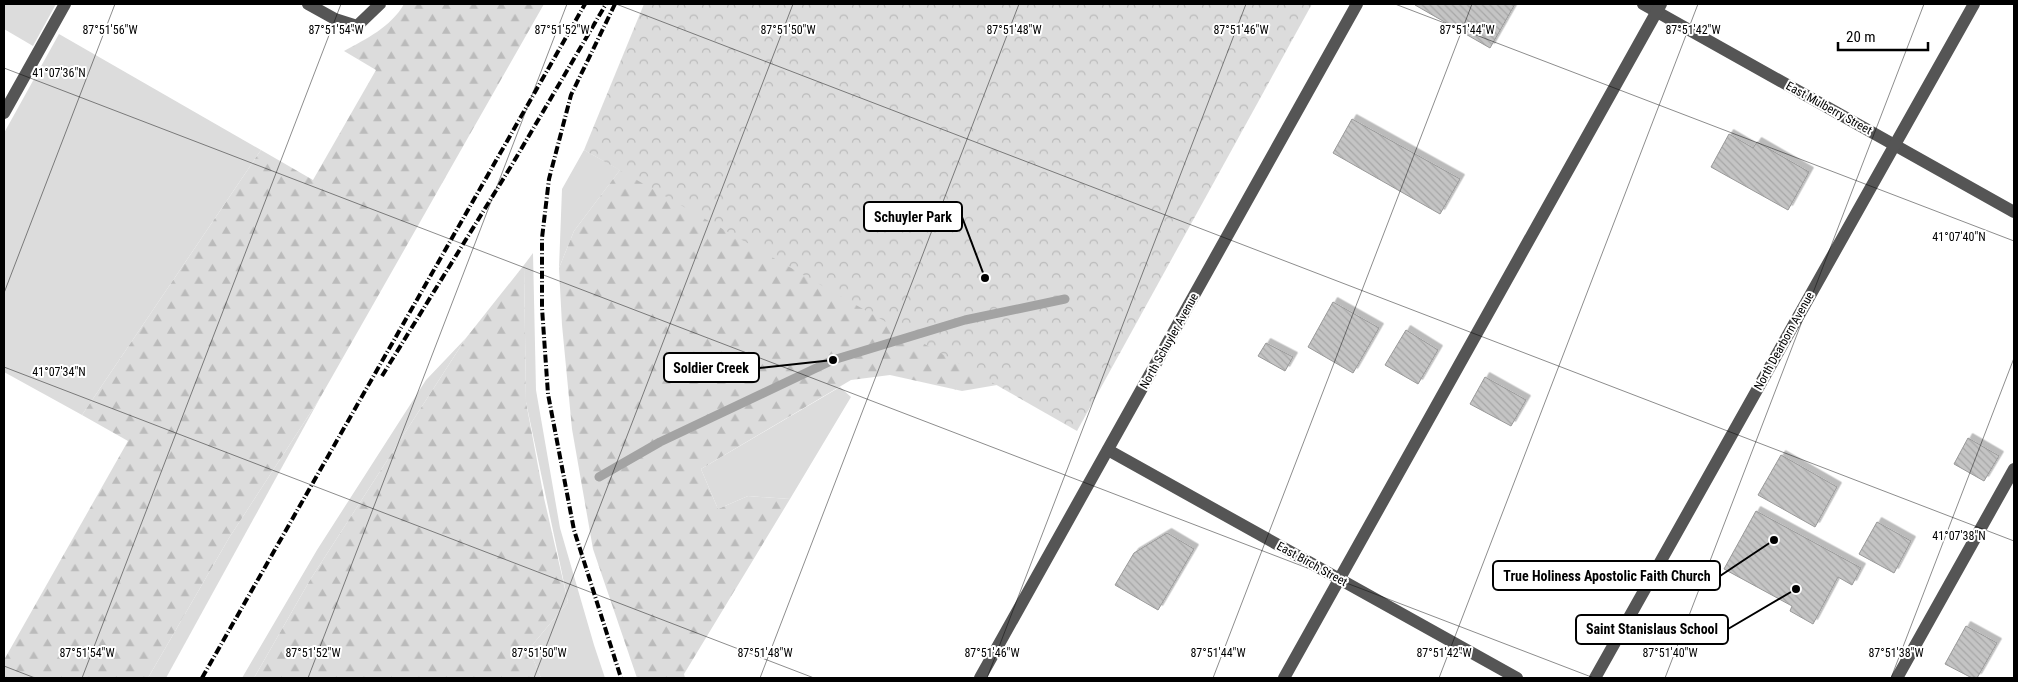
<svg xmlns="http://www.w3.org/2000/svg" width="2018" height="682" viewBox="0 0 2018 682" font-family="'Roboto Condensed',sans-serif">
<defs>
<pattern id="forest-firs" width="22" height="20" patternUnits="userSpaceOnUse" patternTransform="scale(1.25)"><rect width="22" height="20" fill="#dcdcdc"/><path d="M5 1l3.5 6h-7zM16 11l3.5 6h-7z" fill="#bbb"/></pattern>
<pattern id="park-crowns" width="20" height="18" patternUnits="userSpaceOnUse" patternTransform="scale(1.25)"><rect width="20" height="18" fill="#dcdcdc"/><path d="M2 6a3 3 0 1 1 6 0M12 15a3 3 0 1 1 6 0" fill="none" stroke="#bbb"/></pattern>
<pattern id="building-back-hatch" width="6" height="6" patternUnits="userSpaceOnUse" patternTransform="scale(1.25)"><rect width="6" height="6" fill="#c4c4c4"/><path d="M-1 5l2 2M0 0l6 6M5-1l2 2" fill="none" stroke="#a7a7a7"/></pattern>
<filter id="shadow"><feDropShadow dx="4.5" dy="-4.5" stdDeviation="0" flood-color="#0004"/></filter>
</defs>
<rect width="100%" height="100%" fill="#fff"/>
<!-- green -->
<g fill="#dcdcdc">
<path d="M4,4H56L33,46L4,29Z"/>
<path d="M59,34L261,150L82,415L4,372V133Z"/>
<path d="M584,150L620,170L574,231L559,268L562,189Z"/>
<path d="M533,253L536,390L560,528L594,645L605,678H541L529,649L568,602L526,402L524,265Z"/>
<path d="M466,338L310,580L254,678H242L317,550L426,380Z"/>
<path d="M840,387L851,397L790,499L748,496L718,509L701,469Z"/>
<path d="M320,398L166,678H148L229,538Z"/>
</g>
<!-- forest -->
<g fill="url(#forest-firs)">
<path d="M404,4H544L320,398L229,538L148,678H4V660L128,441L82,415L261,150L313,180L376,70L344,51C366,39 391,27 404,4Z"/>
<path d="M644,4L1034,358L997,385L962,391L890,375L851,380L701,469L718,509L748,496L790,499L684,674L685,678H637L593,549L572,429L562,325L559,268L574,231L662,114Z"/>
<path d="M524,265L526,402L544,498L568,602L529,649L541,678H254L310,580L466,338Z"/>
</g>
<!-- park -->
<path fill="url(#park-crowns)" d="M644,4H1312L1077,431L584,150Z"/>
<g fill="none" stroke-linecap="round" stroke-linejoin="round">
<!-- stream -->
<path stroke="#a3a3a3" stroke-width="9" d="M599,477L660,442L833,360L965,320L1065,299"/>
</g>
<!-- building -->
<g fill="url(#building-back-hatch)" stroke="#999" filter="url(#shadow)">
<path d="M1416,4H1515L1490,48L1415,5Z"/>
<path d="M1352,119L1460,179L1440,214L1333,153Z"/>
<path d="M1729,134L1753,148L1757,142L1809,172L1788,210L1711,167Z"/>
<path d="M1333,302L1379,328L1353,373L1308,347Z"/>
<path d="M1406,330L1438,350L1418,384L1385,365Z"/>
<path d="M1266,343L1293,357L1285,371L1258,356Z"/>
<path d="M1485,377L1526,400L1511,426L1470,404Z"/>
<path d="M1968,438L1999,456L1984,481L1954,464Z"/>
<path d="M1781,455L1837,487L1815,527L1758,495Z"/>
<path d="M1756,511L1861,568L1852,585L1838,577L1813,624L1790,611L1792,606L1724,569Z"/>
<path d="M1877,522L1911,541L1894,573L1859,554Z"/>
<path d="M1167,533L1194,549L1158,610L1115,585L1134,553Z"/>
<path d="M1966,626L1997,643L1977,678H1972L1945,664Z"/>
</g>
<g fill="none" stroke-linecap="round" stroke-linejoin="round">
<!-- minor -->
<g stroke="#555" stroke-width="12">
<path d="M308,4L335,19L357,26L380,4"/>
<path d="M1643,4L2014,212"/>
<path d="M4,113L65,4"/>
<path d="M1108,450L1517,678"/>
<path d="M980,678L1357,4"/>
<path d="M1284,678L1661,4"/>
<path d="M1595,678L1974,4"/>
<path d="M1897,678L2014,469"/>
</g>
<!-- rail -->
<g stroke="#000" stroke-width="4" stroke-dasharray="8 2.5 1 2.5" stroke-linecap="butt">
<path d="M615,4L571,95L549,179L542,238V308L548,394L574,530L621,678"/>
<path d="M382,376L513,163L606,4"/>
<path d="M202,678L585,4"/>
</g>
</g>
<!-- ticks -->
<path fill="none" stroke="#000" stroke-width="1" stroke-opacity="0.45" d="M616,4L2014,541M1395,4L2014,241M4,68L1594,678M4,293L115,4M4,367L814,678M4,666L35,678M82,678L341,4M308,678L567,4M534,678L793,4M760,678L1019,4M987,678L1246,4M1213,678L1472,4M1439,678L1698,4M1665,678L1924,4M1891,678L2014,358"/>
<g text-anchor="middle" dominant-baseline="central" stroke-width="4" stroke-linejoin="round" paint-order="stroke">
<!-- street labels -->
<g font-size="12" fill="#000" stroke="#fff">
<text transform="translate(1829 108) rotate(29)">East Mulberry Street</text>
<text transform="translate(1169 341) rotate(-61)">North Schuyler Avenue</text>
<text transform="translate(1784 341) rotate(-61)">North Dearborn Avenue</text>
<text transform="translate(1312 564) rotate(29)">East Birch Street</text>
</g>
</g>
<g font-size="12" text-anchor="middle" fill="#000" stroke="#fff" stroke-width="4" stroke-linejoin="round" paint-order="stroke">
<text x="110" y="34">87°51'56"W</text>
<text x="336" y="34">87°51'54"W</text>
<text x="562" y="34">87°51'52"W</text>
<text x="788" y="34">87°51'50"W</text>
<text x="1014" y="34">87°51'48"W</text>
<text x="1241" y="34">87°51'46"W</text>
<text x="1467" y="34">87°51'44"W</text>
<text x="1693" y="34">87°51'42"W</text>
<text x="59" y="77">41°07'36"N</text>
<text x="1959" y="241">41°07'40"N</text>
<text x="59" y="376">41°07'34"N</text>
<text x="1959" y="540">41°07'38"N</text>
<text x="87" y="657">87°51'54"W</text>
<text x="313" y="657">87°51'52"W</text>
<text x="539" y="657">87°51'50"W</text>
<text x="765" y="657">87°51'48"W</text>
<text x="992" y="657">87°51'46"W</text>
<text x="1218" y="657">87°51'44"W</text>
<text x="1444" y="657">87°51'42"W</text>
<text x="1670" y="657">87°51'40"W</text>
<text x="1896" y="657">87°51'38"W</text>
</g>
<!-- callouts -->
<path fill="none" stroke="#000" stroke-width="2" d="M985 278L962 217M833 360L759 368M1774 540L1720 576M1796 589L1728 629"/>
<g fill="#000" stroke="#fff" stroke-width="2">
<circle cx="985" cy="278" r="5"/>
<circle cx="833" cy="360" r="5"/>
<circle cx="1774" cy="540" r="5"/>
<circle cx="1796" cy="589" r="5"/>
</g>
<g fill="#fff" stroke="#000" stroke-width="2">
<rect x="864" y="202" width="98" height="29" rx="5"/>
<rect x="664" y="353" width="95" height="29" rx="5"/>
<rect x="1493" y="561" width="227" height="29" rx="5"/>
<rect x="1576" y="615" width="152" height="29" rx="5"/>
</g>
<g font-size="14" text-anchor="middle" font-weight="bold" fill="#000">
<text x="913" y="222">Schuyler Park</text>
<text x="711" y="373">Soldier Creek</text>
<text x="1607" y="581">True Holiness Apostolic Faith Church</text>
<text x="1652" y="634">Saint Stanislaus School</text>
</g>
<!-- border -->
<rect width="2018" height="682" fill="none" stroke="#000000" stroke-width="10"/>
<!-- scale -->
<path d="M1838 42v8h90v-8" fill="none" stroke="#000000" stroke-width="2.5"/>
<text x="1846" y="42" font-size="15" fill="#000000" stroke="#ffffff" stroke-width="4" paint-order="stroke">20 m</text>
</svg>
